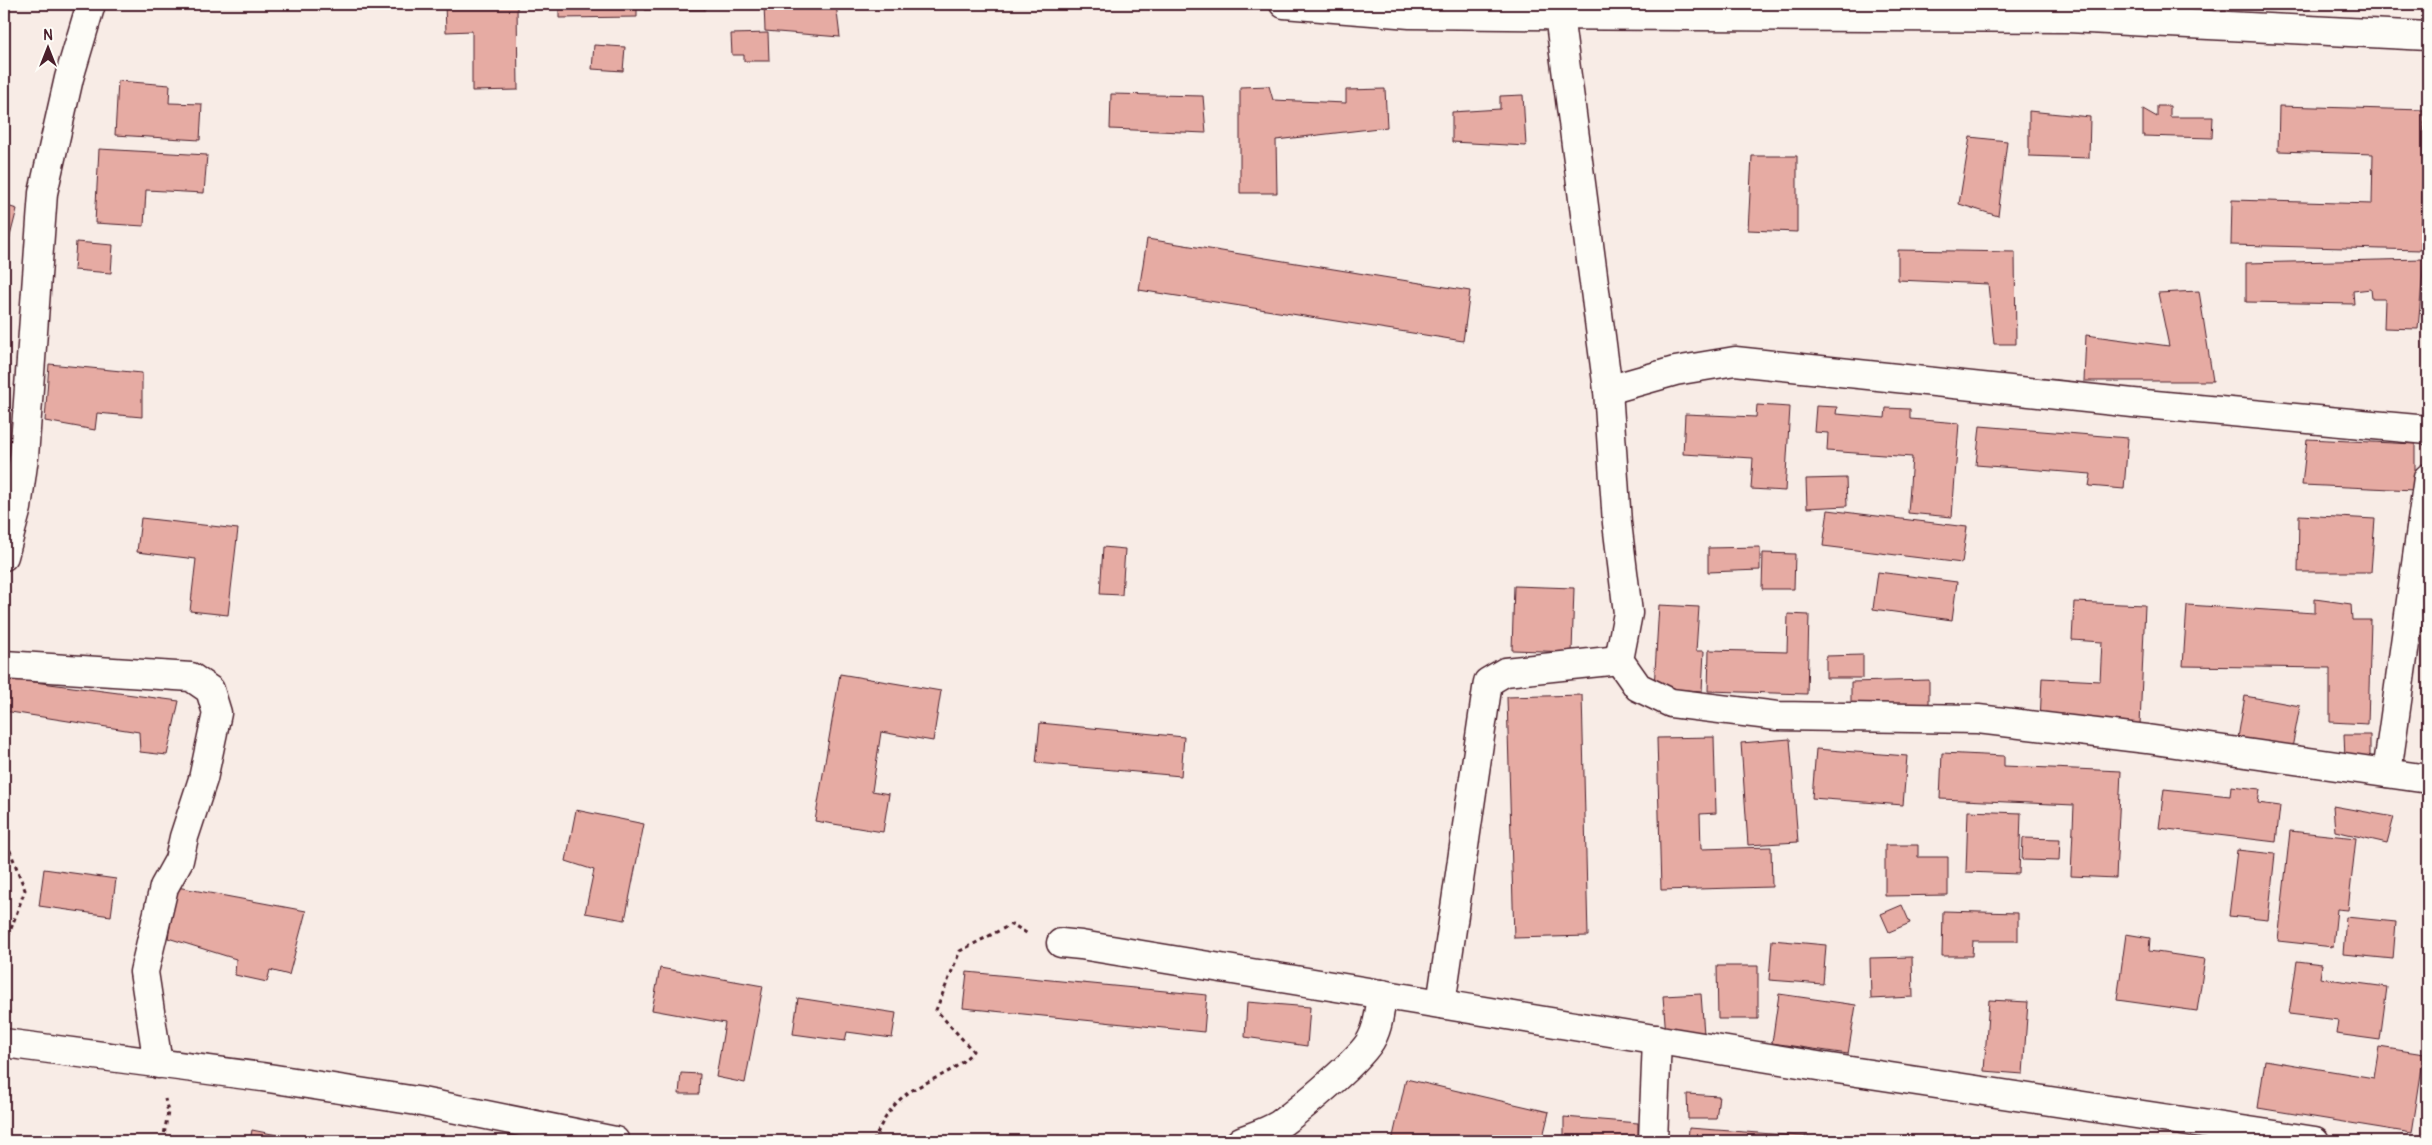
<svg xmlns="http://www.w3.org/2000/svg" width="2432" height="1145" viewBox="0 0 2432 1145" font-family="Pangolin,sans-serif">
<rect width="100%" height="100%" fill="#f8ece6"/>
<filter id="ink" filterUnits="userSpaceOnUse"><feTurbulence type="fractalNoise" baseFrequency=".02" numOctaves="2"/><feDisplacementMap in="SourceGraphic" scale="10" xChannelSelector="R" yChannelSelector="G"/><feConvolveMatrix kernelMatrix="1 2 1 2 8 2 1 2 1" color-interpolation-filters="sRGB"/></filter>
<g filter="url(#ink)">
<!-- building -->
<g fill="#e6aba3" stroke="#4a1f2b">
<path d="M445,4H517L518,90L472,91V31L446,32Z"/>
<path d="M559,4H637V17L559,18Z"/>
<path d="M645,4H704L705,10H645Z"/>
<path d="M764,4H836L840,37L765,31Z"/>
<path d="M2314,4H2406L2407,7Z"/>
<path d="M768,33L769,61H744V55H732L731,34Z"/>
<path d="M594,45L625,47L623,71L592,69Z"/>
<path d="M118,81L170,85L169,103L202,104L200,140L115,135Z"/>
<path d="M1269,86L1273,100L1346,103V90L1385,89L1387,127L1276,140L1277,193H1240V87Z"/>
<path d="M1111,94L1203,96L1206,133L1110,129Z"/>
<path d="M1523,95L1526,146L1452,142V112L1500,109V96Z"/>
<path d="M2157,106H2170V117H2213L2212,138L2143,136V109L2157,117Z"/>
<path d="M2279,106L2424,110L2421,250L2231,245L2232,200L2372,204L2373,154L2278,151Z"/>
<path d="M2029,111L2090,117L2089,158L2029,156Z"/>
<path d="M1970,137L2007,141L1998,216L1959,204Z"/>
<path d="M99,149L207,155L204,193L146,190L144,226L95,223Z"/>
<path d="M1752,156H1797V232L1748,230Z"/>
<path d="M4,205L17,209L7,248H4Z"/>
<path d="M1147,239L1470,291L1463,341L1139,290Z"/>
<path d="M76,242L113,245L111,273L74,270Z"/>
<path d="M1898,250L2015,252L2016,344H1994L1988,284L1898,280Z"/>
<path d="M2424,259L2418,329L2384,328L2385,299H2372L2371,289L2353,291L2354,304L2246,302V263Z"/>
<path d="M2199,291L2213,381H2084L2086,335L2169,346L2158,293Z"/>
<path d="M49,364L142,373V417L97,413L95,430L45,421Z"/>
<path d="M1757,405L1790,407L1785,491L1751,489L1753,458L1683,454L1685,414L1756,417Z"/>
<path d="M1816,406L1837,407L1836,414L1885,418L1886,408L1910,409V419L1959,423L1952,517L1908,513L1912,457L1827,451L1828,433L1814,432Z"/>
<path d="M1980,426L2128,438L2124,489L2089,486L2091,474L1976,465Z"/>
<path d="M2307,439L2415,444V490L2302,485Z"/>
<path d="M1846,478L1847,506L1807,508L1806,479Z"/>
<path d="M1828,510L1967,527L1962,563L1823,546Z"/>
<path d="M2299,515L2375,519L2371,572H2298Z"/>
<path d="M141,518L238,529L228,615L190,611L196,559L137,552Z"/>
<path d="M1103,547L1125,549L1122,595L1100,594Z"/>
<path d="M1760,547V570L1708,572V548Z"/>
<path d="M1763,553L1795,554L1794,589H1762Z"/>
<path d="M1878,572L1957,582L1952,620L1873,609Z"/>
<path d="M1514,586L1574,588L1572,652L1512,650Z"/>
<path d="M2315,599L2351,604L2352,620H2371L2368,724L2330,722V668L2183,666L2187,605L2315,613Z"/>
<path d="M2074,602L2145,605L2140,725L2040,721L2042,678L2100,681L2102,642L2072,640Z"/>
<path d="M1659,605L1699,607L1696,651H1704L1702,691L1654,688Z"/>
<path d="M1788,614L1809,615L1807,694L1708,691L1709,650L1787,652Z"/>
<path d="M1863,655V678H1826V656Z"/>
<path d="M840,674L941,691L933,741L881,732L872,791L889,794L883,832L815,821Z"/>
<path d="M4,678L179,701L167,755L140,752L139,732L4,711Z"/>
<path d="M1929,680V707L1851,709V682Z"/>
<path d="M1582,695L1588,936L1514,938L1507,697Z"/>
<path d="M2245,696L2300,706L2292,748L2238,738Z"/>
<path d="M1040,723L1184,737L1181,776L1036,763Z"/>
<path d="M2344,735H2370V760L2345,758Z"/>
<path d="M1714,737L1716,813L1700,814L1701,849L1771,847L1772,887L1661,890L1657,738Z"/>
<path d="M1790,739L1798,842L1748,845L1741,743Z"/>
<path d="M1816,749L1907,756L1903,805L1812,798Z"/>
<path d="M1942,753L2004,756V766L2121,771L2116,878L2071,876L2074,805L1940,799Z"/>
<path d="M2231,786L2260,789L2258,803L2280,806L2276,842L2159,828L2164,789L2230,796Z"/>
<path d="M2333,806L2394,817L2387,843L2335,831Z"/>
<path d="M576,810L644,824L625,920L585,913L594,870L566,861Z"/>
<path d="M1968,811L2021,813L2019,874L1966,872Z"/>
<path d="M2290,831L2356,838L2348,910L2337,909L2333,947L2278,941Z"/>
<path d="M2023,838L2060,839L2059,861L2022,860Z"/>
<path d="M1885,845H1918V857H1948V895L1885,896Z"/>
<path d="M2237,850L2275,854L2268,920L2229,916Z"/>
<path d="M44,869L116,879L111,916L39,906Z"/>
<path d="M177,887L306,911L289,975L270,970L267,982L235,975L236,959L168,938Z"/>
<path d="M1902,905L1910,923L1889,932L1881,914Z"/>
<path d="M1943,911L2018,913V941H1973L1972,956H1942Z"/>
<path d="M2346,917L2396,922L2393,959L2343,954Z"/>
<path d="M2126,934L2150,938L2149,951L2205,959L2197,1011L2117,1000Z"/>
<path d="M1772,940L1826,945L1823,984L1769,980Z"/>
<path d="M1912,957L1913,997L1871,999L1870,958Z"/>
<path d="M2297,961L2322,964L2320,978L2387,987L2380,1040L2336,1034L2338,1020L2289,1014Z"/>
<path d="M1717,966H1758V1019H1718Z"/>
<path d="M660,968L763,986L745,1083L716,1077L725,1023L652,1010Z"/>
<path d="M967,972L1207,995L1204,1032L963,1008Z"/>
<path d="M1701,994L1704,1034L1666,1036L1663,996Z"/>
<path d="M1779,994L1856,1005L1848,1054L1772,1043Z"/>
<path d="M798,998L896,1013L892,1038L847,1032L845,1041L793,1034Z"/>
<path d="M1989,1000L2028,1002L2023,1074L1984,1071Z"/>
<path d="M1247,1002L1310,1007L1307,1046L1245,1037Z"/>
<path d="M2379,1047L2424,1054L2412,1133L2258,1108L2265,1060L2374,1078Z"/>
<path d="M681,1073L700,1074L699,1094H679Z"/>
<path d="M1406,1079L1549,1112L1542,1141H1392Z"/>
<path d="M1687,1094L1719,1096L1716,1119H1688Z"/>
<path d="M1564,1117L1638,1123V1141H1564Z"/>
<path d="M1689,1128L1828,1138V1141H1688Z"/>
<path d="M252,1130L307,1141H250Z"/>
</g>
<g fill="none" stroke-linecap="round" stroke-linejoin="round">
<defs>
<g id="minor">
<path d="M1284,4L1410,14L1508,15L2068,18L2428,36"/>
<path d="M1559,15L1608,390L1617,523L1628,613L1619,660L1638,687L1671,703L1777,716L1978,719L2147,739L2428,779"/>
<path d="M1608,390L1675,371L1735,361L2133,403L2428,430"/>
<path d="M4,556L17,508L24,457L43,193L69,78L91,4"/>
<path d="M4,665L191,677L210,690L217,713L203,779L184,837L179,860L164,887L144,972L158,1064"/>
<path d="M2387,773L2428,478"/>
<path d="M1061,943L1081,945L1824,1067L2315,1141"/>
<path d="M1441,1004L1488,682L1505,672L1619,660"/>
<path d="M4,1043L262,1077L417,1101L615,1141"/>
<path d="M1241,1141C1254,1136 1269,1131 1280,1124C1299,1110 1363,1058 1372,1038C1379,1025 1380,1009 1382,994"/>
<path d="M1653,1141L1657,1039"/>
</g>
</defs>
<!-- minor casing -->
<use href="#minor" stroke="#4a1f2b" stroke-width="31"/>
<!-- path -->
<g stroke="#4a1f2b" stroke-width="3" stroke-dasharray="4 4" stroke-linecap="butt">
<path d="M4,835L25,890L4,948"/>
<path d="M163,1141L168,1112L165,1099"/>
<path d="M874,1141C882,1120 895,1099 916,1088C938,1076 956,1071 973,1051L936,1010L960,951L1012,924L1028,934"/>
</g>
<!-- minor -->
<use href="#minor" stroke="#fdfcf7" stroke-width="28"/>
</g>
</g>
<!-- margin -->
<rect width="2432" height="1145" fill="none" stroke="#fdfcf7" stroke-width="20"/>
<rect x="10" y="10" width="2412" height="1125" fill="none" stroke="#4a1f2b" stroke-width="2" filter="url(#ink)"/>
<!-- north arrow -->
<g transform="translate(48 48)" stroke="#fdfcf7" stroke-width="4" paint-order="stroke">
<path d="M0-4L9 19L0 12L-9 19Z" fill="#4a1f2b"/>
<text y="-8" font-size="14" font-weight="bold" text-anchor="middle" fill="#4a1f2b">N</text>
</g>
</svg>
